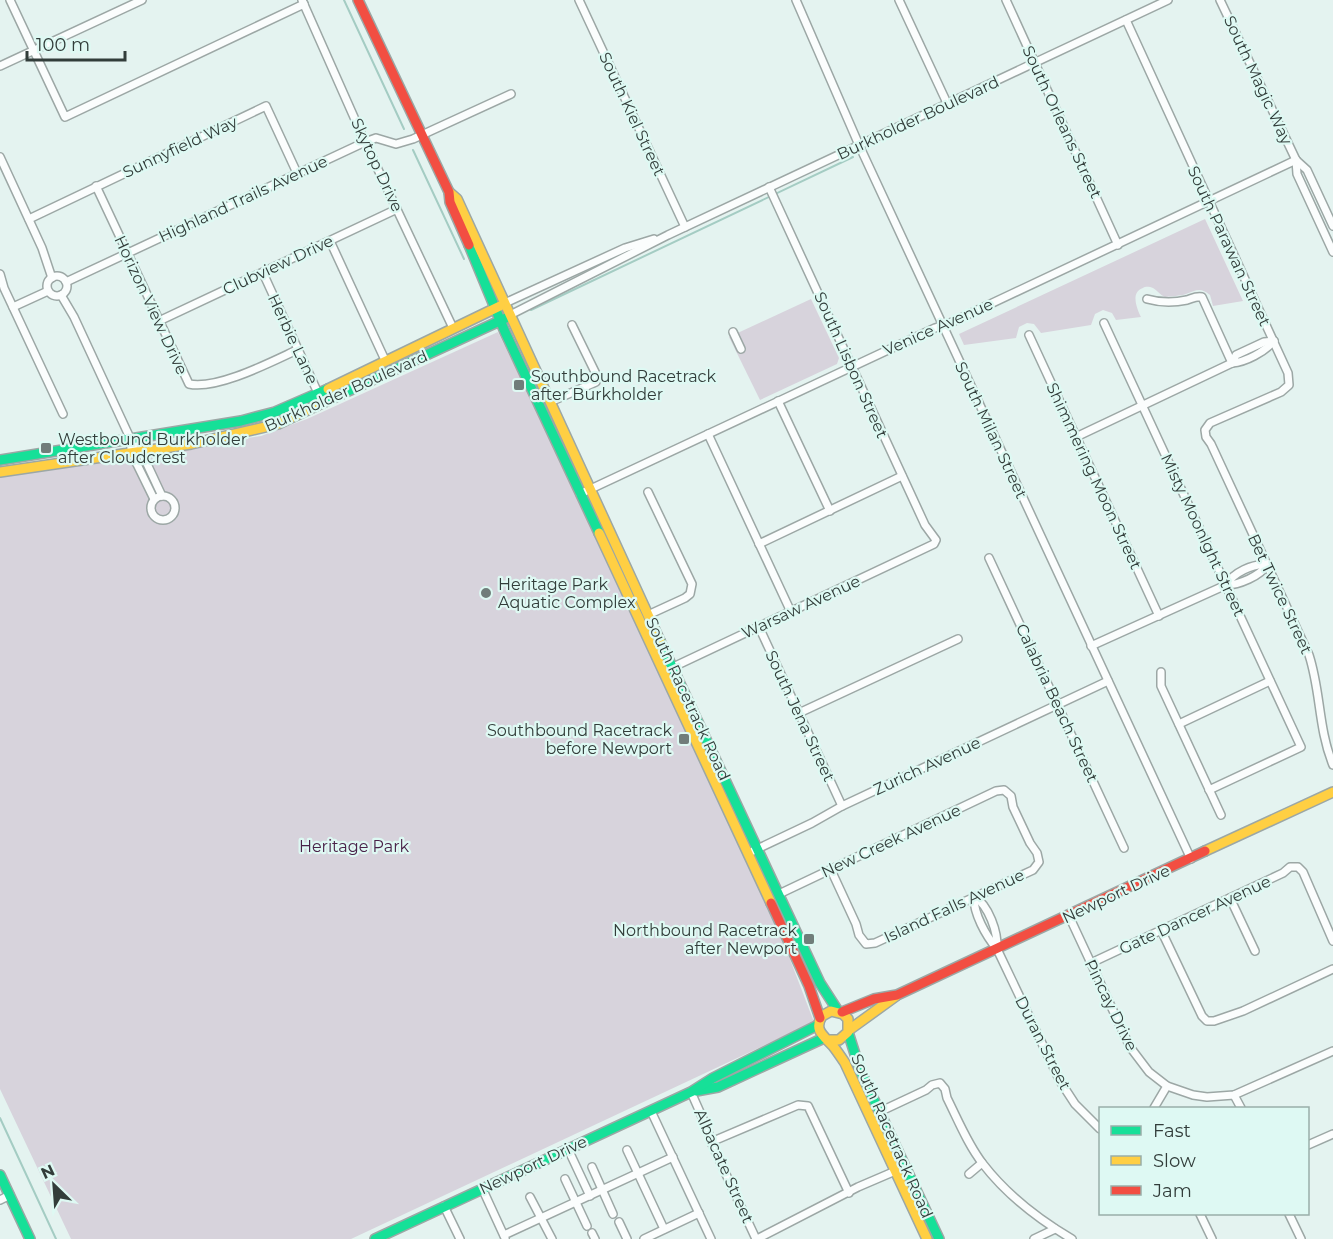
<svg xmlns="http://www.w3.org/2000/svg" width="1333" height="1239" viewBox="0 0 1333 1239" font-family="Montserrat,sans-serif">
<rect width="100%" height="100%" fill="#e4f3f0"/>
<!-- green -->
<g fill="#d7d3dc">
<path d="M1205,219L1243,301L1213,306L1210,295C1201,287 1196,290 1186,294C1180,296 1171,296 1165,297C1160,295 1157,290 1153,288C1150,287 1146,286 1143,288C1130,292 1137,309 1141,317L1116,320L1112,313L1103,310L1095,314L1091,325L1041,333L1034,324L1027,323L1019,327L1016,338L964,345L959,334Z"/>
<path d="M811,299L839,358L837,364L760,400L729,337Z"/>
<path d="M498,332L657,656L755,868L814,1022L351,1239H71L0,1089V474L261,436L307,419Z"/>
</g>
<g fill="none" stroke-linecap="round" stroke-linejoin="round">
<!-- stream -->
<g stroke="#a4ccc3" stroke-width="2">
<path d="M344,0L404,129"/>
<path d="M413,150L464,259"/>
<path d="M531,310L853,157"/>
<path d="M0,1118L56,1239"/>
</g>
<defs>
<g id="street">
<path d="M10,0L65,117L304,4"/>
<path d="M302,0L365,142L453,328"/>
<path d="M579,0L685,227"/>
<path d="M796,0L859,145L1191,859"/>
<path d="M899,0L947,103"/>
<path d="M1006,0L1118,245"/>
<path d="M1220,0L1296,160L1297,174L1333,252"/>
<path d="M1126,20L1288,373L1289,385L1281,392L1210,423L1205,430L1206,437L1211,444L1309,655C1321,692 1318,728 1333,765"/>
<path d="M0,66L142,0"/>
<path d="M0,157L42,248L52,278"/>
<path d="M1296,160L1307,170L1333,226"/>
<path d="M96,186L189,384C217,390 271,362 297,350"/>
<path d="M29,219L266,106L297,173"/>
<path d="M330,241L385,360"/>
<path d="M263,273L323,404"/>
<path d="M0,274L4,288L63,414"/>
<circle cx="57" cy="286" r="10"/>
<path d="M66,282L365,142L376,138L396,144L413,139L511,94"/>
<path d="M61,295L74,317L131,440L141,451L162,496"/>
<path d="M1147,299C1161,303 1173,303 1187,300C1193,298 1196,296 1202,297L1232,363"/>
<path d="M505,303L625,248L654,239"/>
<path d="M13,307L48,291"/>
<path d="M510,315L668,235L1168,0"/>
<path d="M159,321L397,209"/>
<path d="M1104,323L1301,747L1209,790"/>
<path d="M733,332L741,349"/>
<path d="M1029,335L1159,616"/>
<path d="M1232,363L1236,355L1264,342L1274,341"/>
<path d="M778,401L830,511"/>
<path d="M550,402L596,382L597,376L572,325"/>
<path d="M708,434L791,612"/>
<path d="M1076,437L1232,363C1246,362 1264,352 1274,341"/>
<path d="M131,440V452L154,499"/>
<path d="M580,494L935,328L950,323L1296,160"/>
<circle cx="163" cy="508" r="12"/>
<path d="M759,544L902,476"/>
<path d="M989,558L1124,848"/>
<path d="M1226,585C1233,573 1253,563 1267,565"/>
<path d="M648,615L685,598L690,594L692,584L648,492"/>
<path d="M759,627L842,806"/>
<path d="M1091,646L1226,585C1239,585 1260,576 1267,565"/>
<path d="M669,669L934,544L936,540L925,525L769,187"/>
<path d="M1161,672V686L1221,815"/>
<path d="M799,713L958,639"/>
<path d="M1179,724L1270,681"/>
<path d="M753,851L812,823L842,806L1108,681"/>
<path d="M779,894L996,791L1004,790L1011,796L1013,807L1030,843L1037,853L1039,862L1033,870L875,943L866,944L859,935L856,924L831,870"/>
<path d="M974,896C973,913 986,936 997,949L1060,1081L1075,1104L1100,1129"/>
<path d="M974,896C989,906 998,932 997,949"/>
<path d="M1230,898L1255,951"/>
<path d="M1069,916L1130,1047L1149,1072L1167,1086L1193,1095L1207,1097L1234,1095L1333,1051"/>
<path d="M1161,930L1202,1016L1207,1021H1214L1243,1011L1333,969"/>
<path d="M1091,963L1283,873L1290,867H1298L1303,872L1333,941"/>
<path d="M691,1092L707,1128L711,1142L756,1239"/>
<path d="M1234,1095L1241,1108"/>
<path d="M1154,1108L1167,1086"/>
<path d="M651,1111L711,1239"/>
<path d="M879,1112L926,1090L932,1085L940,1083L945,1089L947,1098C958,1120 968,1145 983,1164C1007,1195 1038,1219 1072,1239"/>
<path d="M711,1142L798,1105L808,1106L849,1193"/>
<path d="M1308,1145L1333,1134"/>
<path d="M568,1149L590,1196"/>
<path d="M627,1150L664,1229"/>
<path d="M592,1167L613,1214"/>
<path d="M969,1174L982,1163"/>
<path d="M565,1179L587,1226"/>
<path d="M482,1188L505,1238"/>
<path d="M530,1197L552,1239"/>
<path d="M0,1200L10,1195"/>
<path d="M444,1206L460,1239"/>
<path d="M1200,1214L1212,1239"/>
<path d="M1289,1214L1301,1239"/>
<path d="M619,1222L627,1239"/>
<path d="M592,1233L595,1239"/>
<path d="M504,1235L673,1157"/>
<path d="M644,1239L699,1213"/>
<path d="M757,1239L858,1187L900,1169"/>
<path d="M1034,1239L1055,1229"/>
</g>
<g id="fast">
<path d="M469,245L505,332L599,533"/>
<path d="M318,405L506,318"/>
<path d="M0,460L241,421L275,412L328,389"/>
<path d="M660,641L820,983L838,1011"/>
<path d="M848,1032L860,1070L939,1239"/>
<path d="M696,1091L718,1087L824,1038"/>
<path d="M0,1175L30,1239"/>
<path d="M375,1239L691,1092L713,1078L818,1025"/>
</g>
<g id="slow">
<path d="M449,192L457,199L660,641"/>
<path d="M328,389L500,306"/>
<path d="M0,472L191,444L278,424L318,405"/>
<path d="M599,533L771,903"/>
<path d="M1205,851L1333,792"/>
<path d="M849,1030L896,996"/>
<path d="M827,1040H839L848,1032V1019L843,1014L831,1011L822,1016C813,1030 824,1036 833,1046C837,1051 841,1057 845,1063L927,1239"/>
</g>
<g id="jam">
<path d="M358,0L449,192L450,202L469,245"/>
<path d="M771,903L809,986L820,1018"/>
<path d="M842,1012L874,999L897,995L1205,851"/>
</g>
</defs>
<!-- street casing -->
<use href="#street" stroke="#9ca7a5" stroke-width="10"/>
<!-- fast casing -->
<use href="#fast" stroke="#9ca7a5" stroke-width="12"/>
<!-- slow casing -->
<use href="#slow" stroke="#9ca7a5" stroke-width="12"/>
<!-- jam casing -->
<use href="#jam" stroke="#9ca7a5" stroke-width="12"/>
<!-- street -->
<use href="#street" stroke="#fbfdfd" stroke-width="7"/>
<!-- fast -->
<use href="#fast" stroke="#16e098" stroke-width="9"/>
<!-- slow -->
<use href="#slow" stroke="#ffcf43" stroke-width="9"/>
<!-- jam -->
<use href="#jam" stroke="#f24e42" stroke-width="9"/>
</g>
<!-- markers -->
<g fill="#707d7a" stroke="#def9f3" stroke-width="2">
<rect x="513" y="379" width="12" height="12" rx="3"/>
<rect x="40" y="442" width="12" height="12" rx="3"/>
<circle cx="486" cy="593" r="6"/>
<rect x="678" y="733" width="12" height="12" rx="3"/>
<rect x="803" y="933" width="12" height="12" rx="3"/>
</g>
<g text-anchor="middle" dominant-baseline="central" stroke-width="4.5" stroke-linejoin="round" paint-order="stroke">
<!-- street labels -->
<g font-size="16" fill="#323d3a" stroke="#def9f3">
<text transform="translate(1258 80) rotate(65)">South Magic Way</text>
<text transform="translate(632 114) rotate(65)">South Kiel Street</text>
<text transform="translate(918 118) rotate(-25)">Burkholder Boulevard</text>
<text transform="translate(1062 122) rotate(65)">South Orleans Street</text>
<text transform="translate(180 147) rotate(-25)">Sunnyfield Way</text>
<text transform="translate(377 165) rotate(65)">Skytop Drive</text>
<text transform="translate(243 199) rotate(-25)">Highland Trails Avenue</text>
<text transform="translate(1229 246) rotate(65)">South Parawan Street</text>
<text transform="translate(278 265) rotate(-25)">Clubview Drive</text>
<text transform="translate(151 305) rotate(65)">Horizon View Drive</text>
<text transform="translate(938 327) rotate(-24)">Venice Avenue</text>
<text transform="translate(293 339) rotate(65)">Herbie Lane</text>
<text transform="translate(851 365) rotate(66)">South Lisbon Street</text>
<text transform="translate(346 391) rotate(-24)">Burkholder Boulevard</text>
<text transform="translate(991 430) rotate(65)">South Milan Street</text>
<text transform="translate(1094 476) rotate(65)">Shimmering Moon Street</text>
<text transform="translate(1203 535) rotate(65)">Misty Moonlght Street</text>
<text transform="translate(1280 594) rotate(65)">Bet Twice Street</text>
<text transform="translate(801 607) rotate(-25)">Warsaw Avenue</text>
<text transform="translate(688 699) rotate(65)">South Racetrack Road</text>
<text transform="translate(1057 703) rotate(65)">Calabria Beach Street</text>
<text transform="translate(800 716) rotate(65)">South Jena Street</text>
<text transform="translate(927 766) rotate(-25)">Zurich Avenue</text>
<text transform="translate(891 841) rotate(-25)">New Creek Avenue</text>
<text transform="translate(1116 894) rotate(-25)">Newport Drive</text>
<text transform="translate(954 906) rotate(-25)">Island Falls Avenue</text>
<text transform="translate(1195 915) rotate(-25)">Gate Dancer Avenue</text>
<text transform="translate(1111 1005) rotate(64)">Pincay Drive</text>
<text transform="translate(1043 1043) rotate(63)">Duran Street</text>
<text transform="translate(892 1136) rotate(66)">South Racetrack Road</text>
<text transform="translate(533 1165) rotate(-25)">Newport Drive</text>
<text transform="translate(724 1166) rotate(66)">Albacate Street</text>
</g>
<!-- poi labels -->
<g font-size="16" fill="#323d3a" stroke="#def9f3" text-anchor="start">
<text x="531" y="376">Southbound Racetrack<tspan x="531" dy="18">after Burkholder</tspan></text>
<text x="58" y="439">Westbound Burkholder<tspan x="58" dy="18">after Cloudcrest</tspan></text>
<text x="498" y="584">Heritage Park<tspan x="498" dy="18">Aquatic Complex</tspan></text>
<text x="672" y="730" text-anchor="end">Southbound Racetrack<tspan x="672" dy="18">before Newport</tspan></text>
<text x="797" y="930" text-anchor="end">Northbound Racetrack<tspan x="797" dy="18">after Newport</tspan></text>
</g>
<!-- park labels -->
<g font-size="16" fill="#4a2249" stroke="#def9f3">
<text x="354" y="846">Heritage Park</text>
</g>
</g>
<!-- legend -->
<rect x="1099" y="1107" width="210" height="108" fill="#def9f3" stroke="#99aea9" stroke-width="1.5"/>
<rect x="1111" y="1126" width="30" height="9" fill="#16e098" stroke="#99aea9" stroke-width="1.5"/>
<text x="1153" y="1137" font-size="18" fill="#323d3a">Fast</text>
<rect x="1111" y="1156" width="30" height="9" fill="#ffcf43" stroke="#99aea9" stroke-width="1.5"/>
<text x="1153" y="1167" font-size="18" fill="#323d3a">Slow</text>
<rect x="1111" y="1186" width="30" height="9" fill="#f24e42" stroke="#99aea9" stroke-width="1.5"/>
<text x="1153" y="1197" font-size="18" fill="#323d3a">Jam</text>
<!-- north arrow -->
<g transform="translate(54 1185) rotate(335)" stroke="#def9f3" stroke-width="4.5" paint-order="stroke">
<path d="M0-4.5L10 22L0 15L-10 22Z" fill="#323d3a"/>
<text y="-9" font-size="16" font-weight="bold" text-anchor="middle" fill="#323d3a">N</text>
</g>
<!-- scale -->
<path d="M27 51v9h98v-9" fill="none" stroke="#323d3a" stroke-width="3"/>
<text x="36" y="51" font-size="18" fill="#323d3a" stroke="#def9f3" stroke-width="4.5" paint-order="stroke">100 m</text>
</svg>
